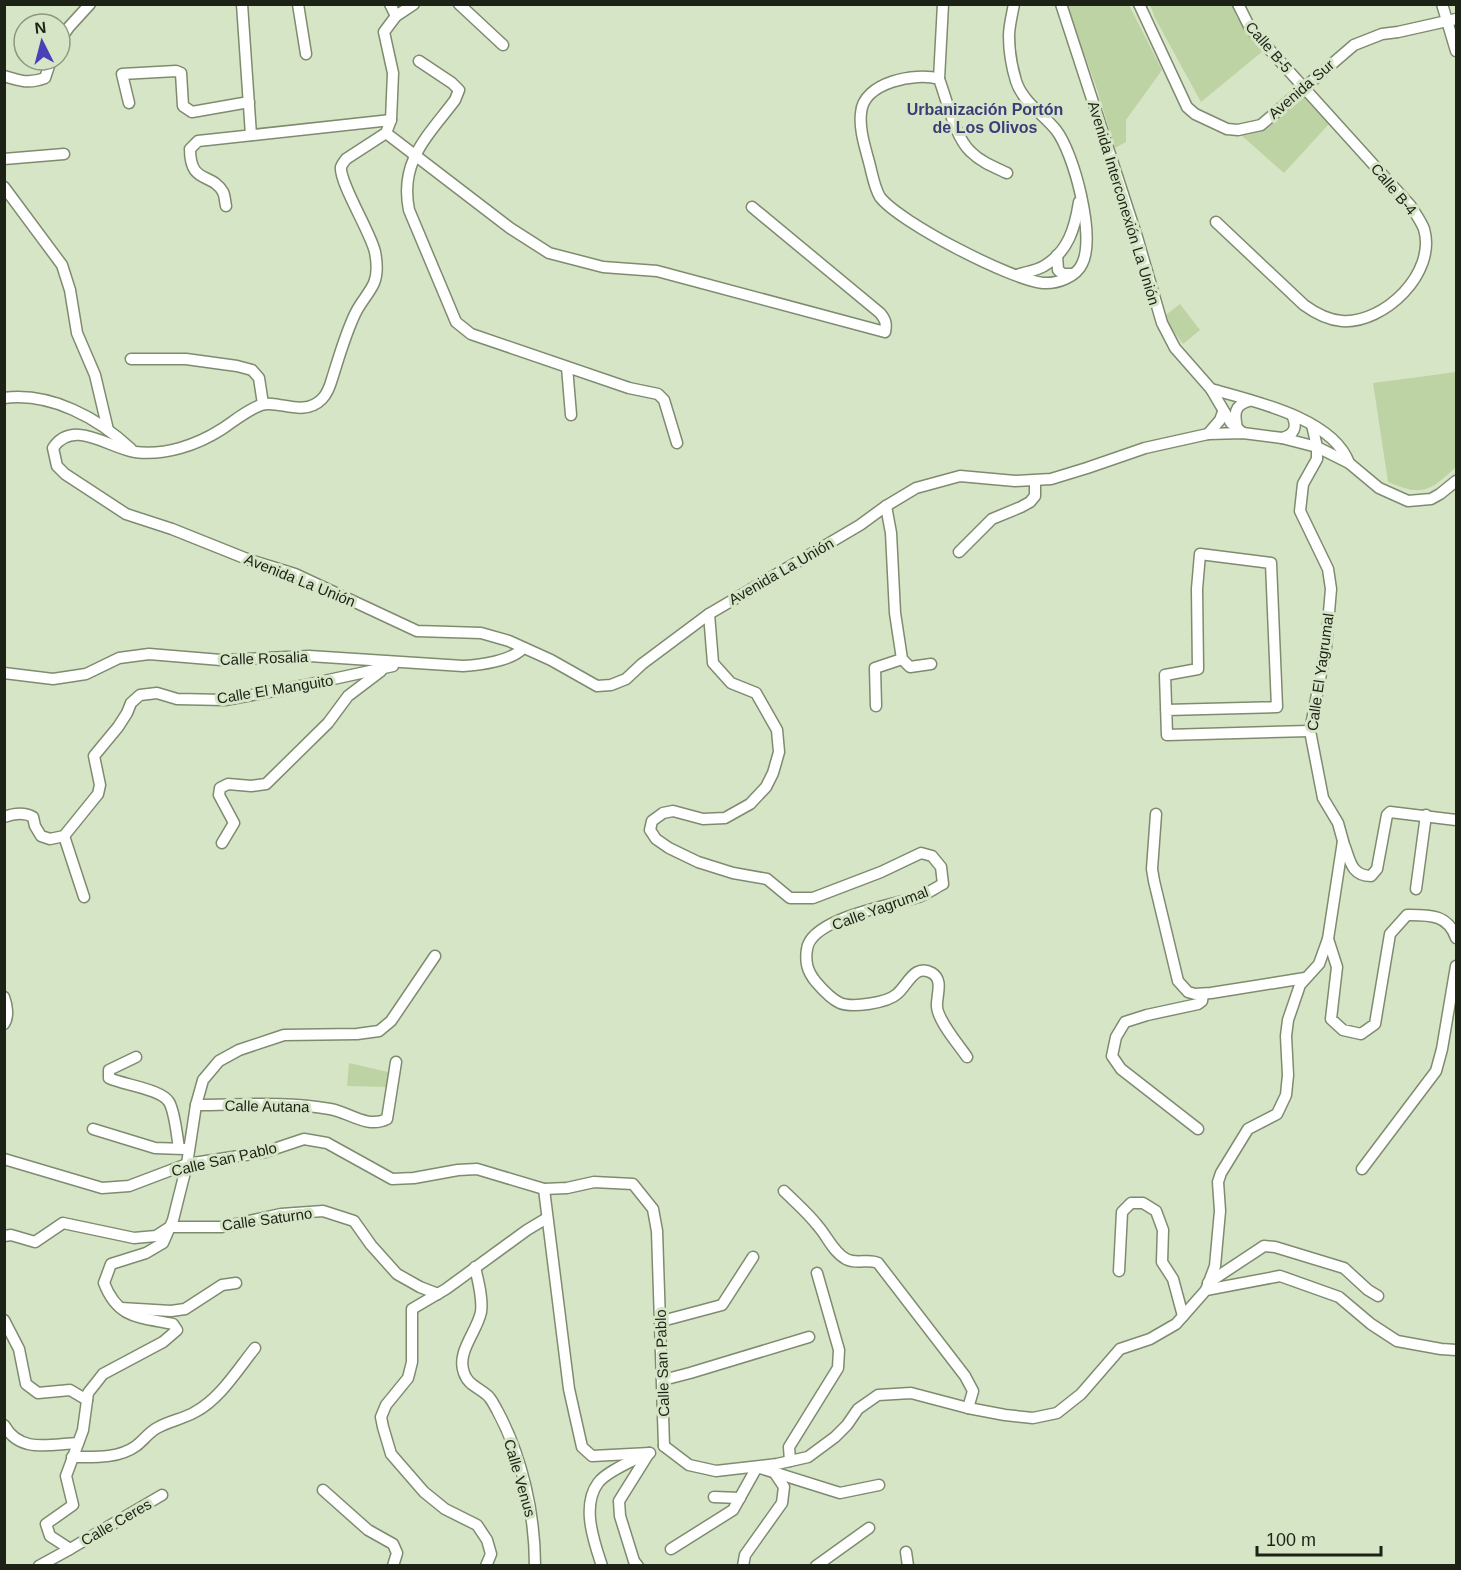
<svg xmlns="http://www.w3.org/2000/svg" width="1461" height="1570" viewBox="0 0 1461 1570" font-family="Arial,sans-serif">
<rect width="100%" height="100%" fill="#d7e5c7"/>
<!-- green -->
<g fill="#bed3a3">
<path d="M1066,5H1129L1162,70L1126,120V142L1115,148L1096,86Z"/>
<path d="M1150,5H1233L1236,16L1263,51L1201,102L1155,18Z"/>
<path d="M1304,93L1329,124L1284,173L1241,135L1263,127Z"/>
<path d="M1180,304L1200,330L1183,344L1163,317Z"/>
<path d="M1456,372V467C1430,491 1423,497 1388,482L1373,383Z"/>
<path d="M349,1063L388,1072L387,1087L347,1086Z"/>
</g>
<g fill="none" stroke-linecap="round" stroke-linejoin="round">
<defs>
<g id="minor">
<path d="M242,4L251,135"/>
<path d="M298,4L306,54"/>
<path d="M390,4L396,16"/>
<path d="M414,4L396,16L384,32L393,73L391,120L386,133L346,159C344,162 342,164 341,167C339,182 371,233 375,252C377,262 378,273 374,283C369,294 360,303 355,314C345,335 339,357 332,379C330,386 327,394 322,399C303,418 278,399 261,405C247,410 234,421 222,429C197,445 165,456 135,452C109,448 73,418 53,448L57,466L65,474L126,514L172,529L247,559L295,574L417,631L481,633L509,641L551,660L597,686L611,685L626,679L642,664L709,614L860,525L886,506L916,488L960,476L1015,481L1051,479L1087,468L1145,448L1208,434L1243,433L1282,438L1317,447L1349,463L1379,488L1408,501L1431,499L1440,494L1456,481"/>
<path d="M459,4L503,45"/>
<path d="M1061,4L1137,237L1162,323L1175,348L1211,389L1231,423L1243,433"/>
<path d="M1139,4L1187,107L1195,114L1227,129L1238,130L1261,125L1354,45L1382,34L1398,32L1456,19"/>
<path d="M1442,4L1456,51"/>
<path d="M60,40L69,27L90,4"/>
<path d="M419,61L452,83L459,90L455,100C428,136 399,161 409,210L456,322L471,334L629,388L658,394L664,400L677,443"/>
<path d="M4,76C20,81 29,84 45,78L51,60"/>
<path d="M939,79L943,4"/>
<path d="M129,103L122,74L176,71L181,73L183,106L192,112L249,102"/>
<path d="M386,133L510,228L549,253L603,267L657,271L885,332C887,323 885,319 880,313L752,207"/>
<path d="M4,159L64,154"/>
<path d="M1007,173C994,167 981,162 971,152C955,138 947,100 939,79C916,72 863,82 861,113C859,129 865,147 869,162C872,173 874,187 880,197C899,222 1011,280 1043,283C1057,284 1076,277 1082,264C1096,237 1074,153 1056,130C1043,114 1022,101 1016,81C1012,68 1009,49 1009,36C1009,26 1012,15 1014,4"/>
<path d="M4,187L62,265L70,290L77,333L95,375L108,430"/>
<path d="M226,206C225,202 225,196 223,192C212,172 190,185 190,149L198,141L391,120"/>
<path d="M1216,222L1304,305C1315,313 1328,320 1342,321C1384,324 1437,273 1424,229C1421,221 1415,213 1410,205L1250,28L1238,4"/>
<path d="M1057,255L1058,270L1063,274H1073"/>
<path d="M1017,275C1025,272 1036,271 1044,266C1068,252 1075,228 1079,202"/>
<path d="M131,359H186L237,366L252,370L259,378L263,404"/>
<path d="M567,367L571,415"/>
<path d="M1211,389C1253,401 1333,418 1349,463"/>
<path d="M4,398C51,392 98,418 131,449"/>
<path d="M1237,428C1234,414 1234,405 1249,401"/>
<path d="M1208,434L1220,420L1223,412"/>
<path d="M1282,438C1294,435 1298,427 1292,415"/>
<path d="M886,506L891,533L895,613L902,659L910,667L931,664"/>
<path d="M959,552L992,519L1021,507L1030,502L1035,496V481"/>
<path d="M709,614L713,663L731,683L756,693L777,730L779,752L773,773L766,787L750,804L725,818L703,819L673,811L663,813L652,821L650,830L656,839L669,848L698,862L733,873L767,879L790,898H813L881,872L921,853L932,856L941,867L943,884C935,888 927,894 918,897C893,905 811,918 807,949C805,962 807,971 816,982C822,989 831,999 840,1003C852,1008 887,1003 897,994C908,985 914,963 932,973C944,980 936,996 937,1007C938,1021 959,1045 967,1057"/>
<path d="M4,673L53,679L86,674L119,658L149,654L221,660L309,656L463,666C480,665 512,661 523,648"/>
<path d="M876,706L875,668L902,659"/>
<path d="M1166,710L1277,707L1271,563L1200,554L1197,589L1198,669L1165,675L1167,735L1310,731"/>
<path d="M1156,814L1152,869L1154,881L1178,981L1188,992L1195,994L1211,993L1305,978"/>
<path d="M4,817C15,813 24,812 33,817L35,826L41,836L50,839L64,836L98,794L100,785L94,756L118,727L127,713L131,703L140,695L157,693L177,699L225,700L301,686L393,666"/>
<path d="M64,836L84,897"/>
<path d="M1343,842C1350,858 1350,876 1371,876L1377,869L1387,815L1390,812L1456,820"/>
<path d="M222,843L234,823L219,795L220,788L228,784L251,786L266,784L328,723L348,696L381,671"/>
<path d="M1416,889L1426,815"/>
<path d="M1328,939L1337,967L1331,1019L1343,1030L1361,1034L1375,1024L1390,934L1407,915C1429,915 1448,914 1456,938"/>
<path d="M4,997C7,1005 9,1017 4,1024"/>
<path d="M136,1057L109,1070V1078C124,1085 161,1089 169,1102C175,1112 177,1137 179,1148"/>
<path d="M196,1105C240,1105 285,1101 330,1109C349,1112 367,1129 387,1119L396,1062"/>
<path d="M93,1129L155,1148L184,1149"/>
<path d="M1198,1129L1121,1069L1112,1056L1116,1037L1125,1022L1147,1015L1198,1004L1202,1001L1203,994"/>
<path d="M4,1159L102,1188L129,1186L187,1164L265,1152L304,1139L327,1143L392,1179L414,1178L458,1170L477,1169L544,1189L567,1188L594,1182L633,1184L653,1209L657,1231L664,1446"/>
<path d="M1362,1169L1436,1071L1442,1049L1456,966"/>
<path d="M544,1189L569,1389L582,1447L592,1456L650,1453"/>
<path d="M784,1191C795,1202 808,1213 818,1226C827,1236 833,1252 846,1259C857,1265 868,1258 878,1263L965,1376L973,1391L968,1408"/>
<path d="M4,1236L11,1235L35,1242L63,1223L134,1238L156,1236L170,1227H222L281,1214L323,1211L354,1221L371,1245L397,1274L420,1287L438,1294"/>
<path d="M475,1267C478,1281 483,1298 481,1312C477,1332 456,1352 464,1373C468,1385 478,1387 487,1395C491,1398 494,1405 497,1410C522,1456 535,1514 535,1566"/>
<path d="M1119,1271L1122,1212L1131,1203H1143L1156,1211L1163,1230L1162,1262L1173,1279L1183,1316"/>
<path d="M1208,1283L1264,1246L1275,1247L1344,1268L1368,1290L1378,1296"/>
<path d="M1206,1290L1215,1266L1220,1211L1218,1182L1221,1173L1248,1129L1277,1114L1286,1095L1288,1075L1286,1036L1288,1020L1300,985L1319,964L1328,939L1343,841L1338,823L1323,798L1310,731L1326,647L1331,589L1328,569L1300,511L1303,484L1317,459V447L1312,425"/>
<path d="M121,1308L171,1311L185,1309L222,1285L236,1283"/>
<path d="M4,1320L19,1349L26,1384L38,1393L70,1390L87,1400"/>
<path d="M662,1321L722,1305L753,1257"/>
<path d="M663,1380L690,1373L809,1337"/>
<path d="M4,1425C20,1454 50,1444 78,1443"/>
<path d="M664,1446L689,1465L716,1471L777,1464L808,1457L835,1437L847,1425L858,1409L878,1395L911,1393L968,1408L1005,1415L1033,1418L1057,1413L1081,1394L1120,1349L1150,1339L1176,1324L1206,1290L1280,1276L1339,1297L1371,1324L1397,1341L1441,1349L1456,1350"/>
<path d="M72,1457C93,1457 118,1459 136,1446C143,1441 149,1432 157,1428C169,1421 183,1419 195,1412C220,1399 238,1369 255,1348"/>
<path d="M790,1461L789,1447L838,1368L839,1350L817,1273"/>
<path d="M323,1490L368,1530L393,1544L397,1553L393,1566"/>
<path d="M714,1497L740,1498"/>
<path d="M70,1549L162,1495"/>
<path d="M671,1549L733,1510L757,1467L840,1493L879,1485"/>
<path d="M906,1552L908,1566"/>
<path d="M39,1566L70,1549L50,1536L46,1524L73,1505L66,1476L83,1430L88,1393L103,1374L163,1342L177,1330L173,1324C139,1317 118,1319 104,1283L111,1264L146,1253L163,1243L173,1220L187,1164L196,1105L203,1080L219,1061L239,1050L284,1035L357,1034L379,1031L391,1021L435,956"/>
<path d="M486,1566L491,1554L487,1540L477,1525L445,1509L424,1492L391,1454L383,1427L381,1417L386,1405L408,1378L412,1362V1309L446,1289L527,1230L547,1218"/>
<path d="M602,1566C594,1542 581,1506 598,1483C606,1472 630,1462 642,1456"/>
<path d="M638,1566L634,1561L620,1516L619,1501L649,1453"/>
<path d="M743,1566L745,1555L782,1503L784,1487L774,1472"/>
<path d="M816,1566L869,1528"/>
</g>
</defs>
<!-- minor casing -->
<use href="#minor" stroke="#7e8b6f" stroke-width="13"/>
<!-- minor -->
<use href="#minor" stroke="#fff" stroke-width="10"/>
</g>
<g text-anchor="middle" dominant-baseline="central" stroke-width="6" stroke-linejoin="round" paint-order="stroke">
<!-- street labels -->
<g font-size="15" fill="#1d2217" stroke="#d7e5c7">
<text transform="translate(1269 47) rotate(49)">Calle B-5</text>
<text transform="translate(1301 89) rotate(-41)">Avenida Sur</text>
<text transform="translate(1394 189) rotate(50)">Calle B-4</text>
<text transform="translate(1124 203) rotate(73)">Avenida Interconexión La Unión</text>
<text transform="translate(781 571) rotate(-30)">Avenida La Unión</text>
<text transform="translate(300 580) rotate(22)">Avenida La Unión</text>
<text transform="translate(264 658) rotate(-2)">Calle Rosalia</text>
<text transform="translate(1320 672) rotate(-82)">Calle El Yagrumal</text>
<text transform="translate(275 689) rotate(-9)">Calle El Manguito</text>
<text transform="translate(880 908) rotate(-20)">Calle Yagrumal</text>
<text transform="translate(267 1106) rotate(1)">Calle Autana</text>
<text transform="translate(224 1159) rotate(-13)">Calle San Pablo</text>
<text transform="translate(267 1219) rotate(-8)">Calle Saturno</text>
<text transform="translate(662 1363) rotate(-92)">Calle San Pablo</text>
<text transform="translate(520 1478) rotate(74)">Calle Venus</text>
<text transform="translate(116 1522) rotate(-30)">Calle Ceres</text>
</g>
<!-- neighbourhood labels -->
<g font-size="16" font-weight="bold" fill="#3b3d79" stroke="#d7e5c7">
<text x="985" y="109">Urbanización Portón<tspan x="985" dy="18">de Los Olivos</tspan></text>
</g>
</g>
<!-- border -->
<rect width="1461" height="1570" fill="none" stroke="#1d2217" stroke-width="12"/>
<!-- north arrow -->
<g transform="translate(42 42) rotate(354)"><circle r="28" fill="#d7e5c7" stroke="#8d9781" stroke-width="1.5"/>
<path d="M0-4.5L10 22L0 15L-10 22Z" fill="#4740b6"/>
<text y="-9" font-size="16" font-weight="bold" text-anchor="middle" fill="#1d2217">N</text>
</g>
<!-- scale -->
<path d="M1257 1546v9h124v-9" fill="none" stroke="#1d2217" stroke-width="3"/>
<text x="1266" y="1546" font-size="18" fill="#1d2217" stroke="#d7e5c7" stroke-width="4.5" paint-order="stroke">100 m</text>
</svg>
